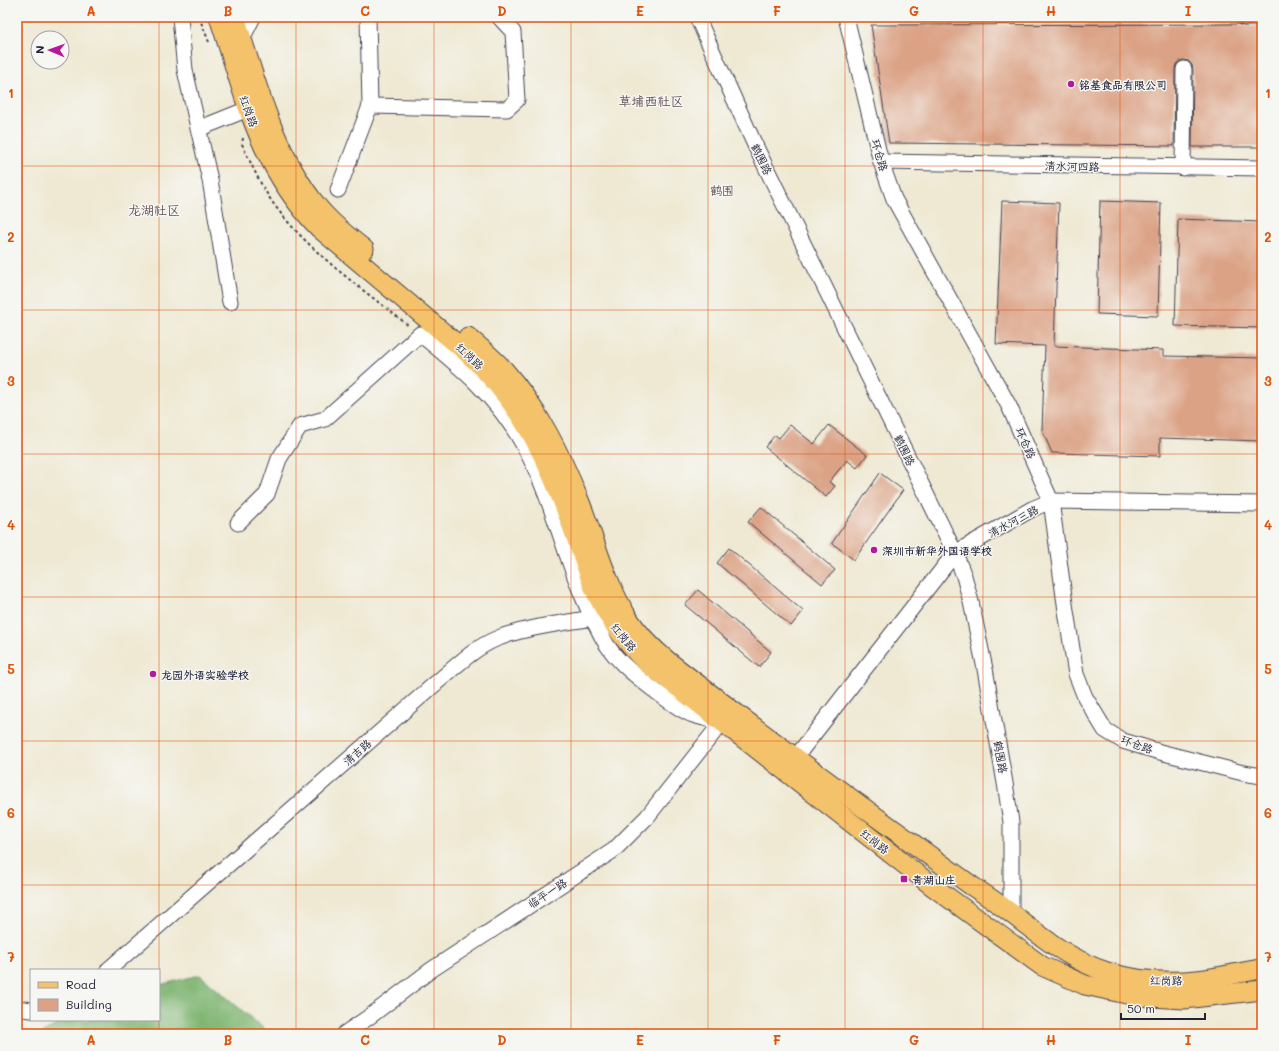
<svg xmlns="http://www.w3.org/2000/svg" width="1279" height="1051" viewBox="0 0 1279 1051" font-family="Mali,'LXGW WenKai TC',sans-serif">
<rect width="100%" height="100%" fill="#f6f6f2"/>
<filter id="ink" filterUnits="userSpaceOnUse"><feTurbulence type="fractalNoise" baseFrequency=".025" numOctaves="2"/><feDisplacementMap in="SourceGraphic" scale="8" xChannelSelector="R" yChannelSelector="G"/><feConvolveMatrix kernelMatrix="1 2 1 2 8 2 1 2 1" color-interpolation-filters="sRGB"/></filter>
<filter id="wash" filterUnits="userSpaceOnUse"><feTurbulence type="fractalNoise" baseFrequency=".012" numOctaves="4" result="noise"/><feDisplacementMap in="SourceGraphic" scale="16" xChannelSelector="R" yChannelSelector="G"/><feGaussianBlur stdDeviation="0.9" result="paint"/><feColorMatrix in="noise" values="0 0 0 0 0 0 0 0 0 0 0 0 0 0 0 0 0 1.4 0 .05"/><feComposite in="paint" operator="in"/></filter>
<g filter="url(#wash)">
<rect width="100%" height="100%" fill="#efe9d3"/>
<!-- forest -->
<path fill="#7fb572" stroke="#506c56" d="M200,975L270,1034H41L64,1020H159V985Z"/>
<g id="blocks">
<!-- building -->
<g fill="#dba285">
<path d="M1237,24L1243,26H1262V147H1192L1193,69L1192,65L1189,61L1184,60L1180,61L1176,64L1175,69L1174,146L889,143L871,25Z"/>
<path d="M1002,201L1059,203L1054,346L1163,350V356L1262,358V441L1160,438V456L1052,453L1042,430L1045,346L996,344Z"/>
<path d="M1100,201L1161,203L1158,316L1097,314Z"/>
<path d="M1178,219L1262,222V328L1175,326Z"/>
<path d="M790,425L814,444L829,425L867,455L857,468L847,460L829,482L835,486L826,497L765,447L775,435L779,438Z"/>
<path d="M880,473L903,490L854,560L832,543Z"/>
<path d="M761,507L835,570L822,584L748,522Z"/>
<path d="M729,548L803,611L791,626L717,563Z"/>
<path d="M698,590L771,652L759,667L685,605Z"/>
</g>
</g>
</g>
<g filter="url(#ink)">
<use href="#blocks" fill-opacity="0" stroke="#414052" stroke-width="1"/>
<g fill="none" stroke-linecap="round" stroke-linejoin="round">
<defs>
<g id="minor">
<path d="M180,17L185,70L210,180L230,302"/>
<path d="M697,17L754,143L955,553L964,576L971,602L985,669L1005,783L1011,822V913"/>
<path d="M846,17L881,162L894,199L1009,406L1051,501L1066,611L1076,674L1085,697L1105,730L1123,741L1160,752L1243,773L1262,776"/>
<path d="M1243,17H1262"/>
<path d="M242,39L253,17"/>
<path d="M370,106L507,109L517,100L513,32L499,17"/>
<path d="M198,129L248,109"/>
<path d="M881,162L1262,168"/>
<path d="M1183,168L1184,69"/>
<path d="M338,190L370,106L368,17"/>
<path d="M238,523L267,494L279,459L300,426L325,419L420,334C462,368 498,398 524,446C555,502 566,567 595,623C599,630 602,638 607,645C618,662 634,674 650,687C662,696 679,710 693,715C702,718 713,720 722,722L647,817L614,850L431,970L369,1017L344,1034"/>
<path d="M795,758L955,553L1032,509L1051,501L1262,504"/>
<path d="M108,970L436,683C454,668 474,648 496,639C522,628 564,623 593,618"/>
<path d="M17,1008L31,1010"/>
</g>
<g id="major">
<path d="M219,17C245,96 259,166 319,228L464,350C491,374 513,402 531,433C558,480 575,536 594,588C607,617 624,641 647,663L931,885L1042,966L1085,985L1136,996L1184,999L1262,990"/>
<path d="M235,17C256,82 273,151 317,206C330,222 347,236 364,249"/>
<path d="M468,337C481,348 493,358 504,370C538,409 560,453 579,500C595,539 605,582 628,618C639,635 653,649 669,662C768,739 870,813 972,886C986,895 999,904 1012,914C1042,937 1070,960 1107,972C1136,981 1167,983 1197,980C1218,978 1240,972 1262,969"/>
</g>
</defs>
<!-- minor casing -->
<use href="#minor" stroke="#414052" stroke-width="17"/>
<!-- major casing -->
<use href="#major" stroke="#414052" stroke-width="21"/>
<!-- path -->
<g stroke="#414052" stroke-width="2" stroke-dasharray="3 3" stroke-linecap="butt">
<path d="M199,17L209,42"/>
<path d="M243,138L242,144C253,168 263,191 279,211C315,257 364,290 409,326"/>
</g>
<!-- minor -->
<use href="#minor" stroke="#fff" stroke-width="15"/>
<!-- major -->
<use href="#major" stroke="#f3c26a" stroke-width="19"/>
</g>
</g>
<!-- grid -->
<path fill="none" stroke="#de560e" stroke-width="1" stroke-opacity="0.55" d="M159,17V1034M296,17V1034M434,17V1034M571,17V1034M708,17V1034M845,17V1034M983,17V1034M1120,17V1034M17,166H1262M17,310H1262M17,454H1262M17,597H1262M17,741H1262M17,885H1262"/>
<!-- markers -->
<g fill="#b5179e" stroke="#f6f6f2" stroke-width="1.5">
<circle cx="1071" cy="84" r="4"/>
<circle cx="874" cy="550" r="4"/>
<circle cx="153" cy="674" r="4"/>
<rect x="900" y="875" width="8" height="8" rx="2"/>
</g>
<g text-anchor="middle" dominant-baseline="central" stroke-width="3" stroke-linejoin="round" paint-order="stroke">
<!-- poi labels -->
<g font-size="11" font-weight="bold" fill="#22223b" stroke="#f6f6f2" text-anchor="start">
<text x="1079" y="84">铭基食品有限公司</text>
<text x="882" y="550">深圳市新华外国语学校</text>
<text x="161" y="674">龙园外语实验学校</text>
<text x="912" y="879">青湖山庄</text>
</g>
<!-- street labels -->
<g font-size="11" fill="#22223b" stroke="#f6f6f2">
<text transform="translate(249 111) rotate(70)">红岗路</text>
<text transform="translate(880 155) rotate(74)">环仓路</text>
<text transform="translate(762 159) rotate(64)">鹤围路</text>
<text transform="translate(1072 166) rotate(1)">清水河四路</text>
<text transform="translate(470 356) rotate(43)">红岗路</text>
<text transform="translate(1026 443) rotate(66)">环仓路</text>
<text transform="translate(905 450) rotate(64)">鹤围路</text>
<text transform="translate(1013 521) rotate(-28)">清水河三路</text>
<text transform="translate(624 637) rotate(51)">红岗路</text>
<text transform="translate(1137 744) rotate(20)">环仓路</text>
<text transform="translate(357 752) rotate(-41)">清吉路</text>
<text transform="translate(1001 757) rotate(80)">鹤围路</text>
<text transform="translate(875 841) rotate(38)">红岗路</text>
<text transform="translate(547 893) rotate(-33)">临平一路</text>
<text transform="translate(1166 980) rotate(1)">红岗路</text>
</g>
<!-- neighbourhood labels -->
<g font-size="12" fill="#634f55" stroke="#f6f6f2">
<text x="722" y="190">鹤围</text>
</g>
<!-- quarter labels -->
<g font-size="13" fill="#634f55" stroke="#f6f6f2">
<text x="651" y="100">草埔西社区</text>
<text x="154" y="209">龙湖社区</text>
</g>
</g>
<!-- margin -->
<rect width="1279" height="1051" fill="none" stroke="#f6f6f2" stroke-width="44"/>
<!-- legend -->
<rect x="30" y="969" width="130" height="52" fill="#f6f6f2" stroke="#a1a1a9"/>
<rect x="38" y="982" width="20" height="6" fill="#f3c26a" stroke="#a1a1a9"/>
<text x="66" y="989" font-size="12" fill="#22223b">Road</text>
<rect x="38" y="999" width="20" height="12" fill="#dba285" stroke="#a1a1a9"/>
<text x="66" y="1009" font-size="12" fill="#22223b">Building</text>
<!-- north arrow -->
<g transform="translate(50 50) rotate(272)"><circle r="19" fill="#f6f6f2" stroke="#a1a1a9"/>
<path d="M0-3L7 15L0 10L-7 15Z" fill="#b5179e"/>
<text y="-6" font-size="11" font-weight="bold" text-anchor="middle" fill="#22223b">N</text>
</g>
<!-- scale -->
<path d="M1121 1013v6h84v-6" fill="none" stroke="#22223b" stroke-width="2"/>
<text x="1127" y="1013" font-size="12" fill="#22223b" stroke="#f6f6f2" stroke-width="3" paint-order="stroke">50 m</text>
<rect x="22" y="22" width="1235" height="1007" fill="none" stroke="#de560e" stroke-width="1.5"/>
<g font-size="13" text-anchor="middle" font-weight="bold" fill="#de560e">
<text x="91" y="16">A</text>
<text x="228" y="16">B</text>
<text x="365" y="16">C</text>
<text x="502" y="16">D</text>
<text x="640" y="16">E</text>
<text x="777" y="16">F</text>
<text x="914" y="16">G</text>
<text x="1051" y="16">H</text>
<text x="1188" y="16">I</text>
<text x="11" y="98">1</text>
<text x="1268" y="98">1</text>
<text x="11" y="242">2</text>
<text x="1268" y="242">2</text>
<text x="11" y="386">3</text>
<text x="1268" y="386">3</text>
<text x="11" y="530">4</text>
<text x="1268" y="530">4</text>
<text x="11" y="674">5</text>
<text x="1268" y="674">5</text>
<text x="11" y="818">6</text>
<text x="1268" y="818">6</text>
<text x="11" y="962">7</text>
<text x="1268" y="962">7</text>
<text x="91" y="1045">A</text>
<text x="228" y="1045">B</text>
<text x="365" y="1045">C</text>
<text x="502" y="1045">D</text>
<text x="640" y="1045">E</text>
<text x="777" y="1045">F</text>
<text x="914" y="1045">G</text>
<text x="1051" y="1045">H</text>
<text x="1188" y="1045">I</text>
</g>
</svg>
